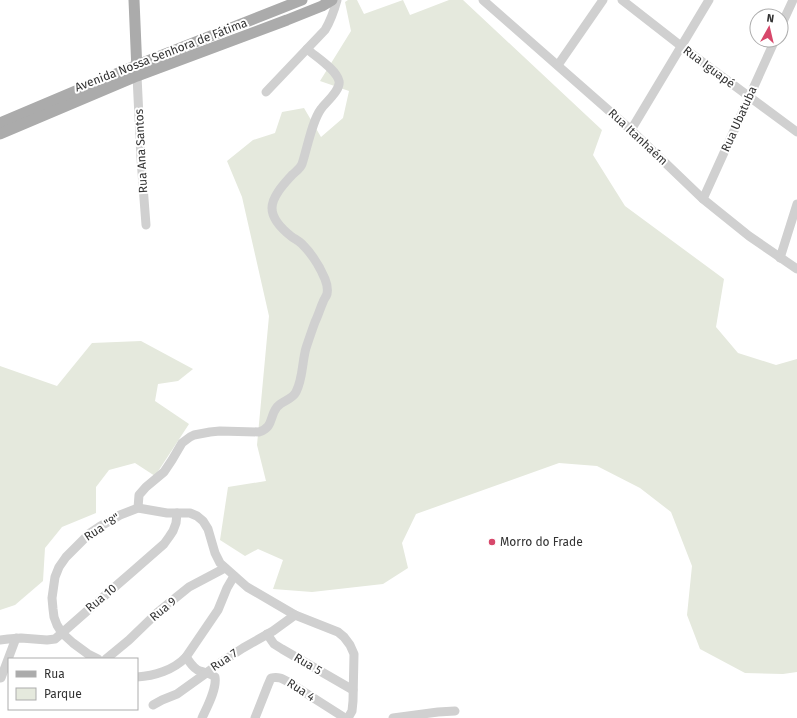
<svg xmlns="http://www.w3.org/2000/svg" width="797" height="718" viewBox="0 0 797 718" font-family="'Fira Sans',sans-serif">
<rect width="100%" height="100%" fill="#fff"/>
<!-- green -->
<g fill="#e5e9dd">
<path d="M348,0H357L364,14L403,0L410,15L449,0H463L602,130L593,155L625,206L724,279L716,327L738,353L776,365L797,359V672L783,674L745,673L700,649L687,615L692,566L671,512L640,488L597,466L559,463L416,514L402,543L408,568L383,584L312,592L273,589L283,560L258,549L245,556L220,540L228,487L266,481L257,445L269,316L242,197L227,161L253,140L275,133L282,112L304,108L321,137L343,118L349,91L320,81L351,31L345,2Z"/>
<path d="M141,341L193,369L178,381L158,384L155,401L189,424L155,476L135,463L109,470L96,487V513L62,527L45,548L43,581L15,605L0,610V366L57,386L92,343Z"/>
</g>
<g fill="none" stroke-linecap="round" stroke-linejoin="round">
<!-- minor -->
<g stroke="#d0d0d0" stroke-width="9">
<path d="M483,0L631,130L703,199L749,236L797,269"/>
<path d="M622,0L681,46L797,132"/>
<path d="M781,26L793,0"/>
<path d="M558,65L603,0"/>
<path d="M137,76L141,159L146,225"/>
<path d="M266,92L325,30C331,20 334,11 337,0"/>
<path d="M631,130L709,0"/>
<path d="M703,199L775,40"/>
<path d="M780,258L797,204"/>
<path d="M138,508L139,495L146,487L164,472L172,460L182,443L190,437L194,435L210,432L220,431L259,432C274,427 269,417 277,407C283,400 292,400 296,392C303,379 302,362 306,348C309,339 312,330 315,322C318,316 320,309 323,302C324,299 326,297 327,294C328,289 327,284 325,279C320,267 311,253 302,244C299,241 295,239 292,237C283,230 272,220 272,208C272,196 285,183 292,175C296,171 300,169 302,164C307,149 312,121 321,109C326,102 341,90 339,81C336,69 316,57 307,49"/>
<path d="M267,634L274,644L282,649L353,690"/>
<path d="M0,640L8,639L21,638L47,640L55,639L62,633L87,611L132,572L164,544L169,537L173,531L176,523L177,513"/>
<path d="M186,657C190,662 193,669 200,671C205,673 211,673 215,677C217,689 207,707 202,718"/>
<path d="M98,659L88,654L73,643L62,633L57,625L54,617L53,609L52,598L55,577L59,567L66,557L90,533L99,527L120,515L138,508L167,513H190L197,516L203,521L208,529L215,553L220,563L247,587L295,615L338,632L344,637L350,645L354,654L353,701L352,711L348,718"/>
<path d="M106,659L129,640L158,612L189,587L225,568"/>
<path d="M137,677C154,676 174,670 186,657L218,610L227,588L234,576"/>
<path d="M1,678L16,638"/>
<path d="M153,705L162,700L177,694L223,661L243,648L273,631L295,615"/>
<path d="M255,718L268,685L271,678C279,676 283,679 290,683L345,718"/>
<path d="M393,718L438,712L455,711"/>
</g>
<!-- major -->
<g stroke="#ababab" stroke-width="11">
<path d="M134,0L137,71"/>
<path d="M0,123L137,65L302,0"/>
<path d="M0,134L137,76L287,20L322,6L332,0"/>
</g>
</g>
<!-- markers -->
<circle fill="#d7486b" stroke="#fff" stroke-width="1.5" cx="492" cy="542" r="4"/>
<g text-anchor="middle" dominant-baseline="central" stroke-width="4" stroke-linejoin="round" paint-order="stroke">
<!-- street labels -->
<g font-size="12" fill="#333" stroke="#fff">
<text transform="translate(161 55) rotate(-21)">Avenida Nossa Senhora de Fátima</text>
<text transform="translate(709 67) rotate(37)">Rua Iguapé</text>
<text transform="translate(739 119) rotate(-66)">Rua Ubatuba</text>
<text transform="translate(638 137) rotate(43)">Rua Itanhaém</text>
<text transform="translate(141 151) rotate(-93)">Rua Ana Santos</text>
<text transform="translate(102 527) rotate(-33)">Rua "8"</text>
<text transform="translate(101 598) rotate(-40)">Rua 10</text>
<text transform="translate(163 609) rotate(-40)">Rua 9</text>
<text transform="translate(224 660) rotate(-34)">Rua 7</text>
<text transform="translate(308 664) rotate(31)">Rua 5</text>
<text transform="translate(301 690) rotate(33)">Rua 4</text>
</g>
<!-- poi labels -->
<g font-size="12" fill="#333" stroke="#fff" text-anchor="start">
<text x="500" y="542">Morro do Frade</text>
</g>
</g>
<!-- legend -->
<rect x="8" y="658" width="130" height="52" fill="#ffffff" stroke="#adadad"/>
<rect x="16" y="671" width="20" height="6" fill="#ababab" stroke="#adadad"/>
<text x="44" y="678" font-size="12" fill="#333333">Rua</text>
<rect x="16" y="688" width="20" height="12" fill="#e5e9dd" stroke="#adadad"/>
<text x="44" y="698" font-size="12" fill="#333333">Parque</text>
<!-- north arrow -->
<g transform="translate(769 28) rotate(8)"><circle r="19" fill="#ffffff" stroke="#adadad"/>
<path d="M0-3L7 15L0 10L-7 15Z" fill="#d7486b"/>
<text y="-6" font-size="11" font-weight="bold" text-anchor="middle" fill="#333333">N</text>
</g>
</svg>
